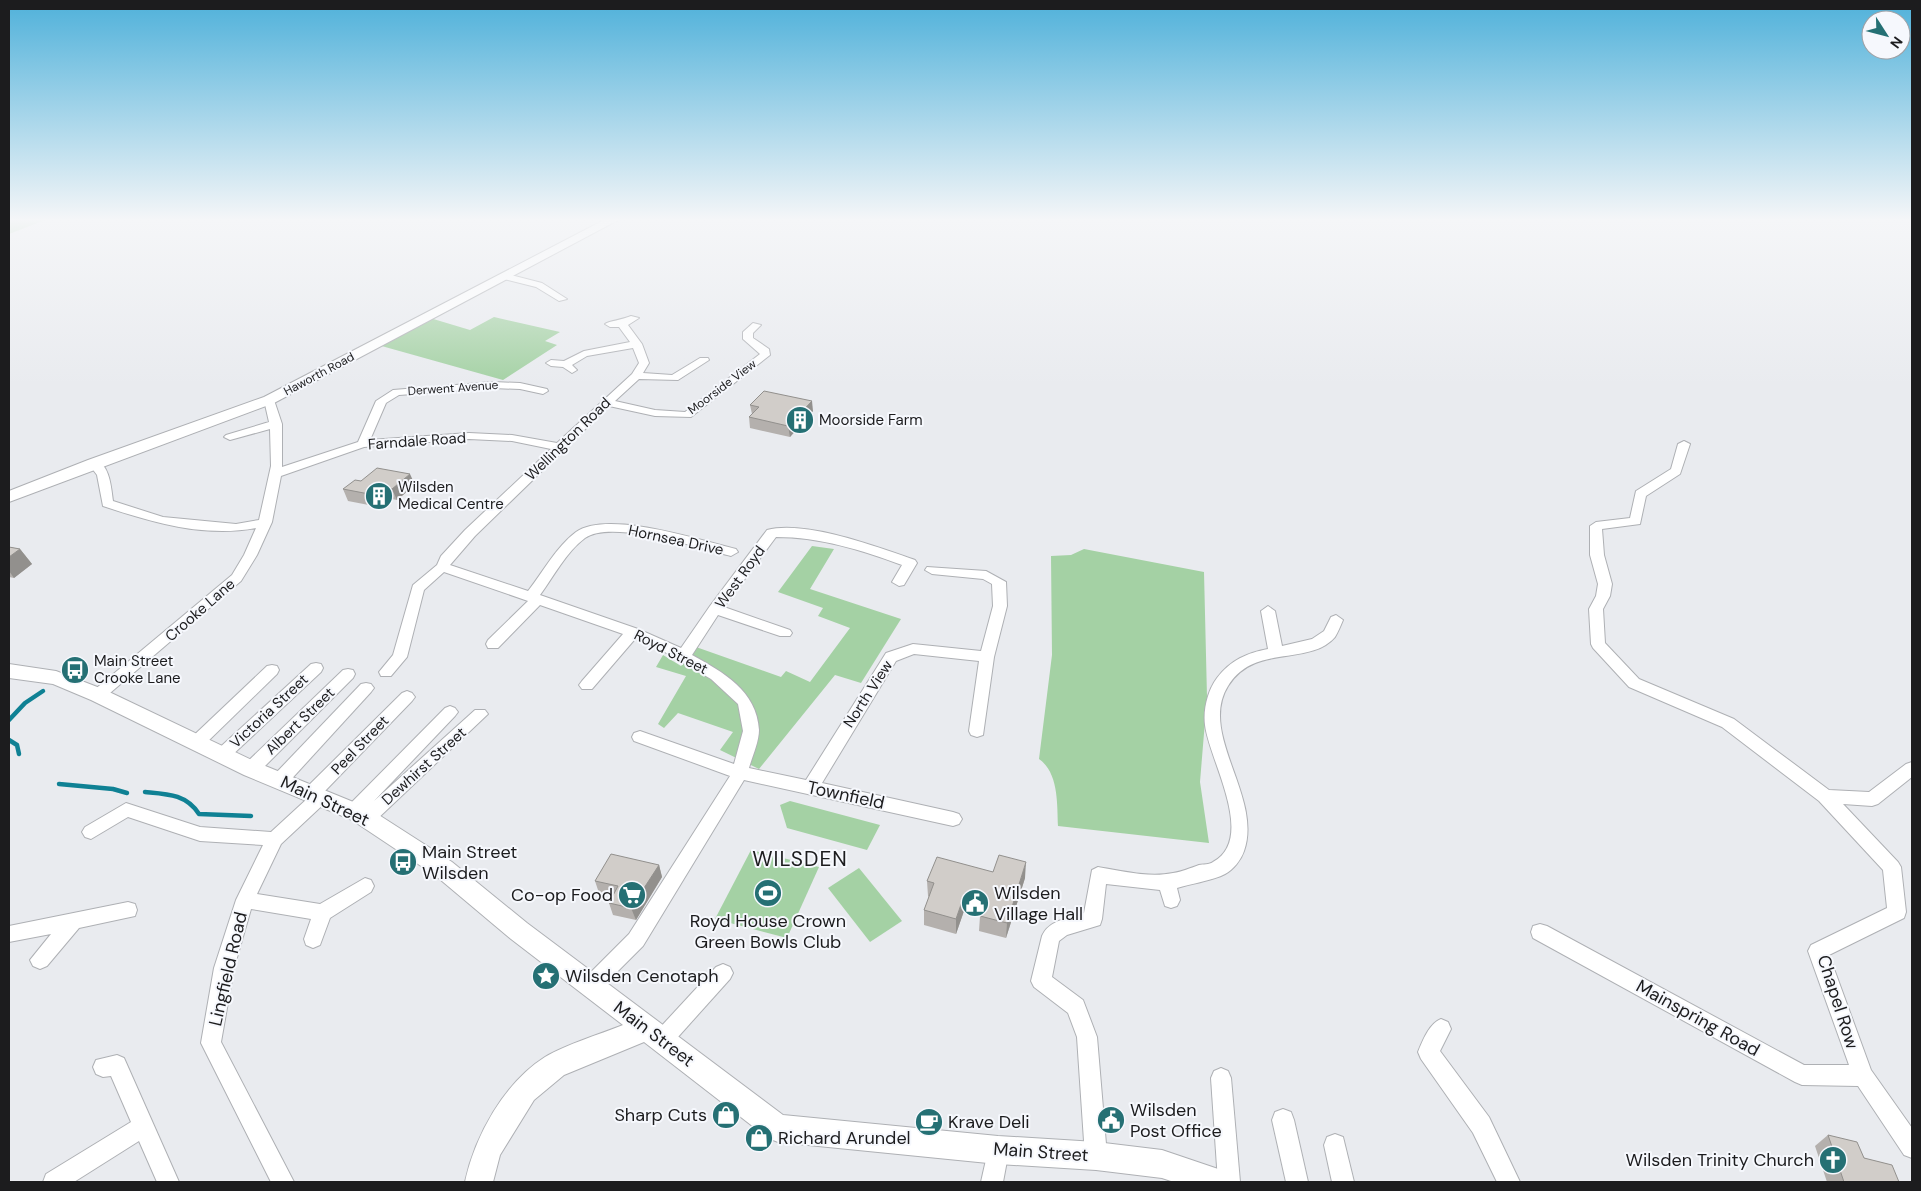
<svg xmlns="http://www.w3.org/2000/svg" width="1921" height="1191" viewBox="0 0 1921 1191" font-family="'DM Sans',sans-serif">
<rect width="100%" height="100%" fill="#e9ebef"/>
<!-- green -->
<g fill="#a4d1a4">
<path d="M9,219H48L9,234Z"/>
<path d="M494,317L560,332L545,341L557,345L503,380L378,345L430,318L470,330Z"/>
<path d="M812,546L834,549L810,589L901,619L861,683L835,675L759,769L720,750L733,732L678,713L664,728L658,724L686,676L656,667L663,655L681,666L696,647L781,677L786,671L810,682L850,628L818,616L823,608L778,592Z"/>
<path d="M1084,549L1204,572L1207,697L1200,782L1209,843L1058,826C1057,805 1059,773 1039,759L1052,655L1051,556L1071,555Z"/>
<path d="M790,801L880,825L867,850L787,828L780,805Z"/>
<path d="M751,850L819,867L787,938L715,919Z"/>
<path d="M859,868L902,921L870,942L828,888Z"/>
</g>
<g fill="none" stroke-linecap="round" stroke-linejoin="round">
<!-- stream -->
<g stroke="#0f8194" stroke-width="4.5">
<path d="M9,720L25,703L43,691"/>
<path d="M9,740L17,745L19,754"/>
<path d="M59,784L113,789L127,793"/>
<path d="M145,792C167,794 186,794 199,814L251,816"/>
</g>
<defs>
<g id="minor">
<path d="M503,273L542,283L567,299L559,301L536,287L500,278L499,276Z"/>
<path d="M631,316L639,318L628,325L642,344L649,363L643,373L672,375L700,358H708L709,360L678,380L639,379L615,401L655,410L685,412L760,354L743,339V332L753,323L761,325L753,333V338L769,349L770,355L691,417L655,416L609,406L475,536L450,565L528,591C543,572 556,547 576,532C608,510 699,540 736,549L738,552L731,556C700,548 611,519 585,538C566,552 554,576 540,595L638,629L681,648L710,606L767,530C806,520 877,547 915,560L917,563L904,585L899,586L892,582L902,565C861,550 820,537 776,537L724,607L790,630L792,633L790,636H780L718,615L692,655C723,672 757,691 759,730C759,742 752,757 749,768L806,780L886,653L913,644L981,651L993,606L992,584L983,579L932,574L925,570L927,567L986,571L1006,582L1007,606L994,657L983,735L977,737L971,735L969,731L979,661L914,654L896,661L822,783L953,812L959,814L962,819L959,824L953,826L744,780L643,946L597,992L590,995L583,992L580,986L583,980L629,934L730,776L634,741L632,737L634,733L640,731L734,764L743,731L738,704L711,679L663,651L635,639L592,689H582L579,685L582,681L623,634L540,605L498,648H488L486,644L488,640L528,601L444,572L424,590L407,657L391,676H381L379,672L393,655L413,585L437,565L441,556L465,530L551,449L512,441L469,439L364,447L281,476L272,522L257,555L241,581L103,699H93L90,695L93,691L232,575L244,555L256,528C204,538 151,522 103,506L97,475L88,463L94,459C110,464 111,487 113,501L163,517L236,524L259,520L271,466L270,429L230,440L224,437L226,435L269,422L264,400L265,398H273L274,400L282,424V467L358,442L376,401L393,390L493,382L520,383L547,389L548,391L543,394L520,389L493,388L399,395L386,403L370,440L469,433L512,435L557,443L632,374L639,363L633,348L587,356L572,365L577,370L572,373L563,367L551,366L546,363L551,360L564,361L584,351L630,342L619,327H610L605,324C609,321 622,320 631,316Z"/>
<path d="M1684,441L1690,444L1680,474L1646,496L1640,524L1602,529L1604,555L1612,584L1610,596L1603,609L1605,643L1639,679L1734,719L1829,790L1869,792L1906,764L1912,762V777L1878,804L1872,806L1843,804L1898,862L1901,867L1906,912L1904,918L1829,955L1871,1070L1912,1128V1158L1904,1155L1858,1086L1802,1085L1795,1082L1533,938L1531,932L1533,926L1540,924L1547,926L1804,1065H1849L1808,951L1811,945L1887,908L1883,870L1819,801L1722,727L1629,687L1593,648L1591,644L1589,609L1596,596L1598,584L1590,555V526L1596,522L1630,518L1636,491L1671,469L1678,444Z"/>
<path d="M1268,606L1275,611L1282,646L1312,639L1324,631L1331,617L1336,615L1343,620C1341,625 1338,632 1335,637C1309,667 1254,643 1228,686C1198,734 1263,797 1244,851C1241,860 1233,870 1225,874C1214,880 1190,884 1177,888L1180,900L1177,906L1171,908L1165,906L1160,890L1106,884L1102,919L1100,925L1067,935L1059,941L1052,977L1083,1000L1097,1037L1107,1156L1104,1164L1096,1167L1088,1164L1085,1156L1077,1037L1068,1013L1034,987L1031,981L1042,936C1049,920 1069,918 1084,913L1092,870L1098,867C1122,871 1149,878 1173,873C1182,872 1190,868 1199,865C1203,864 1209,865 1213,862C1257,838 1209,760 1205,725C1203,709 1208,690 1217,678C1231,660 1247,653 1268,649L1261,611Z"/>
<path d="M316,663L321,664L323,668L321,672L229,758L223,760L217,758L215,754L217,750L311,664Z"/>
<path d="M272,665L277,666L279,670L277,674L203,746L197,748L191,746L189,742L191,738L267,666Z"/>
<path d="M348,669L353,670L355,674L353,678L257,774L251,775L245,774L243,769L245,764L343,670Z"/>
<path d="M366,683L371,684L374,688L371,692L286,785L280,787L274,785L272,780L274,775L361,684Z"/>
<path d="M407,691L412,693L415,697L412,701L325,791L329,796L327,801L281,844L257,894L320,904L365,878L371,880L374,886L371,892L330,918L320,945L313,948L306,945L304,939L311,919L251,909L234,968L221,1042L294,1182H271L201,1043L214,968L236,900L263,845L200,841L128,817L91,839L85,837L82,832L85,827L126,803L200,827L271,832L308,798L304,793L306,788L402,693Z"/>
<path d="M450,706L455,708L458,712L455,716L374,801L475,710H485L488,714L373,823L367,825L361,823L359,816L354,818L348,816L346,811L348,806L445,708Z"/>
<path d="M128,902L135,904L137,910L135,916L79,928L47,966L40,969L33,966L30,960L51,934L9,942V926Z"/>
<path d="M723,964L730,967L733,973L730,979L669,1047L662,1050L655,1047L652,1040L655,1033L716,967Z"/>
<path d="M1441,1019L1448,1022L1451,1029L1440,1051L1489,1117L1520,1182H1497L1473,1133L1421,1059L1418,1052C1423,1040 1429,1024 1441,1019Z"/>
<path d="M117,1055L124,1058L179,1182H157L139,1141L74,1182H43L46,1174L131,1122L111,1076L103,1077L96,1074L93,1067L96,1060Z"/>
<path d="M1221,1068L1228,1071L1231,1078L1240,1182H1218L1211,1078L1214,1071Z"/>
<path d="M1283,1109L1291,1112L1294,1120L1308,1182H1286L1272,1120L1275,1112Z"/>
<path d="M1335,1134L1343,1137L1354,1182H1332L1324,1145L1327,1137Z"/>
<path d="M998,1139L1006,1142L1009,1150L1003,1182H981L990,1142Z"/>
</g>
<path id="tertiary" d="M9,664L56,671L105,690L258,763L368,808L452,862L527,923L783,1115L998,1136L1096,1142L1162,1150L1227,1172L1231,1182H1174L1162,1178L1096,1170L998,1164L778,1142L768,1138L644,1042L564,1075L534,1100L500,1155L493,1182H465C475,1136 504,1083 545,1057C567,1044 598,1035 623,1025L511,939L436,876L352,820L244,775L91,700L53,684L9,678Z"/>
<path id="secondary" d="M606,219H620L274,403L9,502V491L88,460L264,397Z"/>
</defs>
<!-- minor casing -->
<use href="#minor" stroke="#aeb0b4" stroke-width="2"/>
<!-- tertiary casing -->
<use href="#tertiary" stroke="#aeb0b4" stroke-width="2"/>
<!-- secondary casing -->
<use href="#secondary" stroke="#aeb0b4" stroke-width="2"/>
<!-- minor -->
<use href="#minor" fill="#fff" fill-rule="evenodd"/>
<!-- tertiary -->
<use href="#tertiary" fill="#fff" fill-rule="evenodd"/>
<!-- secondary -->
<use href="#secondary" fill="#fff" fill-rule="evenodd"/>
</g>
<!-- wall -->
<g fill="#b4b0ad">
<path d="M750,405L813,411L790,437L750,428L749,417L752,414Z"/>
<path d="M415,485L397,500L392,499L383,503L378,502L374,506L348,501L343,489Z"/>
<path d="M9,547L20,549L32,564L14,578L9,577Z"/>
<path d="M659,865L662,877L636,920L613,915L609,903L613,896L599,893L595,881Z"/>
<path d="M1025,878L1006,938L979,931L980,916L981,913L965,908L956,934L924,925V910L929,897L928,896L927,881Z"/>
<path d="M1828,1135L1864,1158L1899,1182H1827L1815,1146Z"/>
</g>
<!-- shaded-wall -->
<g fill="#92908d">
<path d="M812,401L813,411L790,437L788,426Z"/>
<path d="M410,474L415,485L397,500L392,489Z"/>
<path d="M387,488L392,499L383,503L378,492Z"/>
<path d="M373,491L378,502L374,506L369,494Z"/>
<path d="M20,549L32,564L14,578L9,571V557Z"/>
<path d="M1026,862L1025,878L1006,938L1007,923Z"/>
<path d="M659,865L662,877L636,920L631,908Z"/>
<path d="M965,893V908L956,934V919Z"/>
</g>
<!-- building -->
<g fill="#d1cdc9" stroke="#92908d">
<path d="M764,391L812,401L788,426L749,417L759,407L750,405Z"/>
<path d="M377,468L410,474L392,489L387,488L378,492L373,491L369,494L343,489L355,480L361,481Z"/>
<path d="M9,547L20,549L9,557Z"/>
<path d="M611,854L659,865L631,908L609,903L618,886L595,881Z"/>
<path d="M999,855L1026,862L1007,923L980,916L986,899L965,893L956,919L924,910L934,883L927,881L937,857L993,872Z"/>
<path d="M1828,1135L1857,1142L1864,1158L1892,1165L1899,1182H1844Z"/>
</g>
<!-- sky -->
<linearGradient id="sky" x2="0" y2="1"><stop stop-color="#4fb1da"/><stop offset="0.57" stop-color="#f5f6f8"/><stop offset="1" stop-color="#f5f6f8" stop-opacity="0"/></linearGradient>
<rect width="1921" height="386" fill="url(#sky)"/>
<!-- icons -->
<defs>
<symbol id="building-disc" viewBox="-11 -11 22 22"><circle r="9.5" fill="#257074" stroke="#f6f8fd"/><path d="M-4-6H4V6H1V3H-1V6H-4ZM-2.5-4.3h1.7v1.8h-1.7ZM.8-4.3h1.7v1.8H.8ZM-2.5-1h1.7V.8h-1.7ZM.8-1h1.7V.8H.8Z" fill="#fff"/></symbol>
<symbol id="bus-disc" viewBox="-11 -11 22 22"><circle r="9.5" fill="#257074" stroke="#f6f8fd"/><path d="M-5-6H5V4H4V6H2V4H-2V6H-4V4H-5ZM-3.5-4V0h7V-4ZM-3.5 1.2v1.5H-2V1.2ZM2 1.2v1.5H3.5V1.2Z" fill="#fff"/></symbol>
<symbol id="stadium-disc" viewBox="-11 -11 22 22"><circle r="9.5" fill="#257074" stroke="#f6f8fd"/><path d="M0-5a6.5 5 0 1 0 0 10a6.5 5 0 1 0 0-10ZM-3.5-1.8h7v3.6h-7Z" fill="#fff"/></symbol>
<symbol id="supermarket-disc" viewBox="-11 -11 22 22"><circle r="9.5" fill="#257074" stroke="#f6f8fd"/><path d="M-6-5.5h2.5l.6 2H6L4.5 2H-2.5L-4.4-4H-6ZM-1.5 3.2a1.3 1.3 0 1 0 .1 0ZM3 3.2a1.3 1.3 0 1 0 .1 0Z" fill="#fff"/></symbol>
<symbol id="civic-disc" viewBox="-11 -11 22 22"><circle r="9.5" fill="#257074" stroke="#f6f8fd"/><path d="M-.6-6.5H3V-4.5H.6V-3L4-1V1h2V6H-6V1h2V-1L-.6-3ZM-1.2 2.5V6h2.4V2.5Z" fill="#fff"/></symbol>
<symbol id="sight-disc" viewBox="-11 -11 22 22"><circle r="9.5" fill="#257074" stroke="#f6f8fd"/><path d="M0-6L1.8-2.2L6-1.7L2.9 1.2L3.7 5.4L0 3.3L-3.7 5.4L-2.9 1.2L-6-1.7L-1.8-2.2Z" fill="#fff"/></symbol>
<symbol id="shop-disc" viewBox="-11 -11 22 22"><circle r="9.5" fill="#257074" stroke="#f6f8fd"/><path d="M-5-2.5h2.3a2.7 3.5 0 0 1 5.4 0H5L5.5 6h-11ZM-1.5-2.5h3a1.5 2.3 0 0 0-3 0Z" fill="#fff"/></symbol>
<symbol id="cafe-disc" viewBox="-11 -11 22 22"><circle r="9.5" fill="#257074" stroke="#f6f8fd"/><path d="M-5.5-4.5H6V0H3Q3 3.5 0 3.5H-2.5Q-5.5 3.5-5.5 0ZM3-3.2v2h1.7v-2ZM-6 4.5H4V6H-6Z" fill="#fff"/></symbol>
<symbol id="church-disc" viewBox="-11 -11 22 22"><circle r="9.5" fill="#257074" stroke="#f6f8fd"/><path d="M-1.2-6h2.4v3.5h3.3v2.4h-3.3V6h-2.4V-.1h-3.3v-2.4h3.3Z" fill="#fff"/></symbol>
</defs>
<g fill-rule="evenodd">
<use href="#building-disc" x="784" y="404" width="32" height="32"/>
<use href="#building-disc" x="363" y="480" width="32" height="32"/>
<use href="#bus-disc" x="59" y="654" width="32" height="32"/>
<use href="#bus-disc" x="387" y="846" width="32" height="32"/>
<use href="#stadium-disc" x="752" y="877" width="32" height="32"/>
<use href="#supermarket-disc" x="616" y="879" width="32" height="32"/>
<use href="#civic-disc" x="959" y="887" width="32" height="32"/>
<use href="#sight-disc" x="530" y="960" width="32" height="32"/>
<use href="#shop-disc" x="710" y="1099" width="32" height="32"/>
<use href="#civic-disc" x="1095" y="1104" width="32" height="32"/>
<use href="#cafe-disc" x="913" y="1106" width="32" height="32"/>
<use href="#shop-disc" x="743" y="1122" width="32" height="32"/>
<use href="#church-disc" x="1817" y="1144" width="32" height="32"/>
</g>
<g text-anchor="middle" dominant-baseline="central" stroke-width="4" stroke-linejoin="round" paint-order="stroke">
<!-- far-street labels -->
<g font-size="12" fill="#1c1c1e" stroke="#f6f8fd">
<text transform="translate(319 374) rotate(-28)">Haworth Road</text>
<text transform="translate(722 387) rotate(-37)">Moorside View</text>
<text transform="translate(453 388) rotate(-4)">Derwent Avenue</text>
</g>
<!-- poi labels -->
<g font-size="15" fill="#1c1c1e" stroke="#f6f8fd" text-anchor="start">
<text x="819" y="420">Moorside Farm</text>
<text x="398" y="487">Wilsden<tspan x="398" dy="17">Medical Centre</tspan></text>
<text x="94" y="661">Main Street<tspan x="94" dy="17">Crooke Lane</tspan></text>
</g>
<!-- street labels -->
<g font-size="15" fill="#1c1c1e" stroke="#f6f8fd">
<text transform="translate(568 439) rotate(-44)">Wellington Road</text>
<text transform="translate(417 441) rotate(-4)">Farndale Road</text>
<text transform="translate(676 540) rotate(12)">Hornsea Drive</text>
<text transform="translate(740 577) rotate(-54)">West Royd</text>
<text transform="translate(200 610) rotate(-41)">Crooke Lane</text>
<text transform="translate(671 652) rotate(27)">Royd Street</text>
<text transform="translate(868 694) rotate(-57)">North View</text>
<text transform="translate(269 711) rotate(-43)">Victoria Street</text>
<text transform="translate(300 721) rotate(-44)">Albert Street</text>
<text transform="translate(360 745) rotate(-46)">Peel Street</text>
<text transform="translate(424 766) rotate(-42)">Dewhirst Street</text>
</g>
<!-- near-street labels -->
<g font-size="18" fill="#1c1c1e" stroke="#f6f8fd">
<text transform="translate(846 795) rotate(12)">Townfield</text>
<text transform="translate(325 801) rotate(25)">Main Street</text>
<text transform="translate(228 969) rotate(-77)">Lingfield Road</text>
<text transform="translate(1838 1002) rotate(72)">Chapel Row</text>
<text transform="translate(1698 1018) rotate(29)">Mainspring Road</text>
<text transform="translate(654 1034) rotate(37)">Main Street</text>
<text transform="translate(1041 1152) rotate(4)">Main Street</text>
</g>
<!-- near-poi labels -->
<g font-size="18" fill="#1c1c1e" stroke="#f6f8fd" text-anchor="start">
<text x="422" y="852">Main Street<tspan x="422" dy="21">Wilsden</tspan></text>
<text x="994" y="893">Wilsden<tspan x="994" dy="21">Village Hall</tspan></text>
<text x="613" y="895" text-anchor="end">Co-op Food</text>
<text x="768" y="921" text-anchor="middle">Royd House Crown<tspan x="768" dy="21">Green Bowls Club</tspan></text>
<text x="565" y="976">Wilsden Cenotaph</text>
<text x="1130" y="1110">Wilsden<tspan x="1130" dy="21">Post Office</tspan></text>
<text x="707" y="1115" text-anchor="end">Sharp Cuts</text>
<text x="948" y="1122">Krave Deli</text>
<text x="778" y="1138">Richard Arundel</text>
<text x="1814" y="1160" text-anchor="end">Wilsden Trinity Church</text>
</g>
<!-- near-quarter labels -->
<g font-size="21" letter-spacing="1" fill="#1c1c1e" stroke="#f6f8fd">
<text x="800" y="859">WILSDEN</text>
</g>
</g>
<!-- border -->
<rect width="1921" height="1191" fill="none" stroke="#1c1c1e" stroke-width="20"/>
<!-- north arrow -->
<g transform="translate(1886 35) rotate(126)"><circle r="24" fill="#f6f8fd" stroke="#9fa0a4"/>
<path d="M0-4L9 19L0 12L-9 19Z" fill="#257074"/>
<text y="-8" font-size="14" font-weight="bold" text-anchor="middle" fill="#1c1c1e">N</text>
</g>
</svg>
